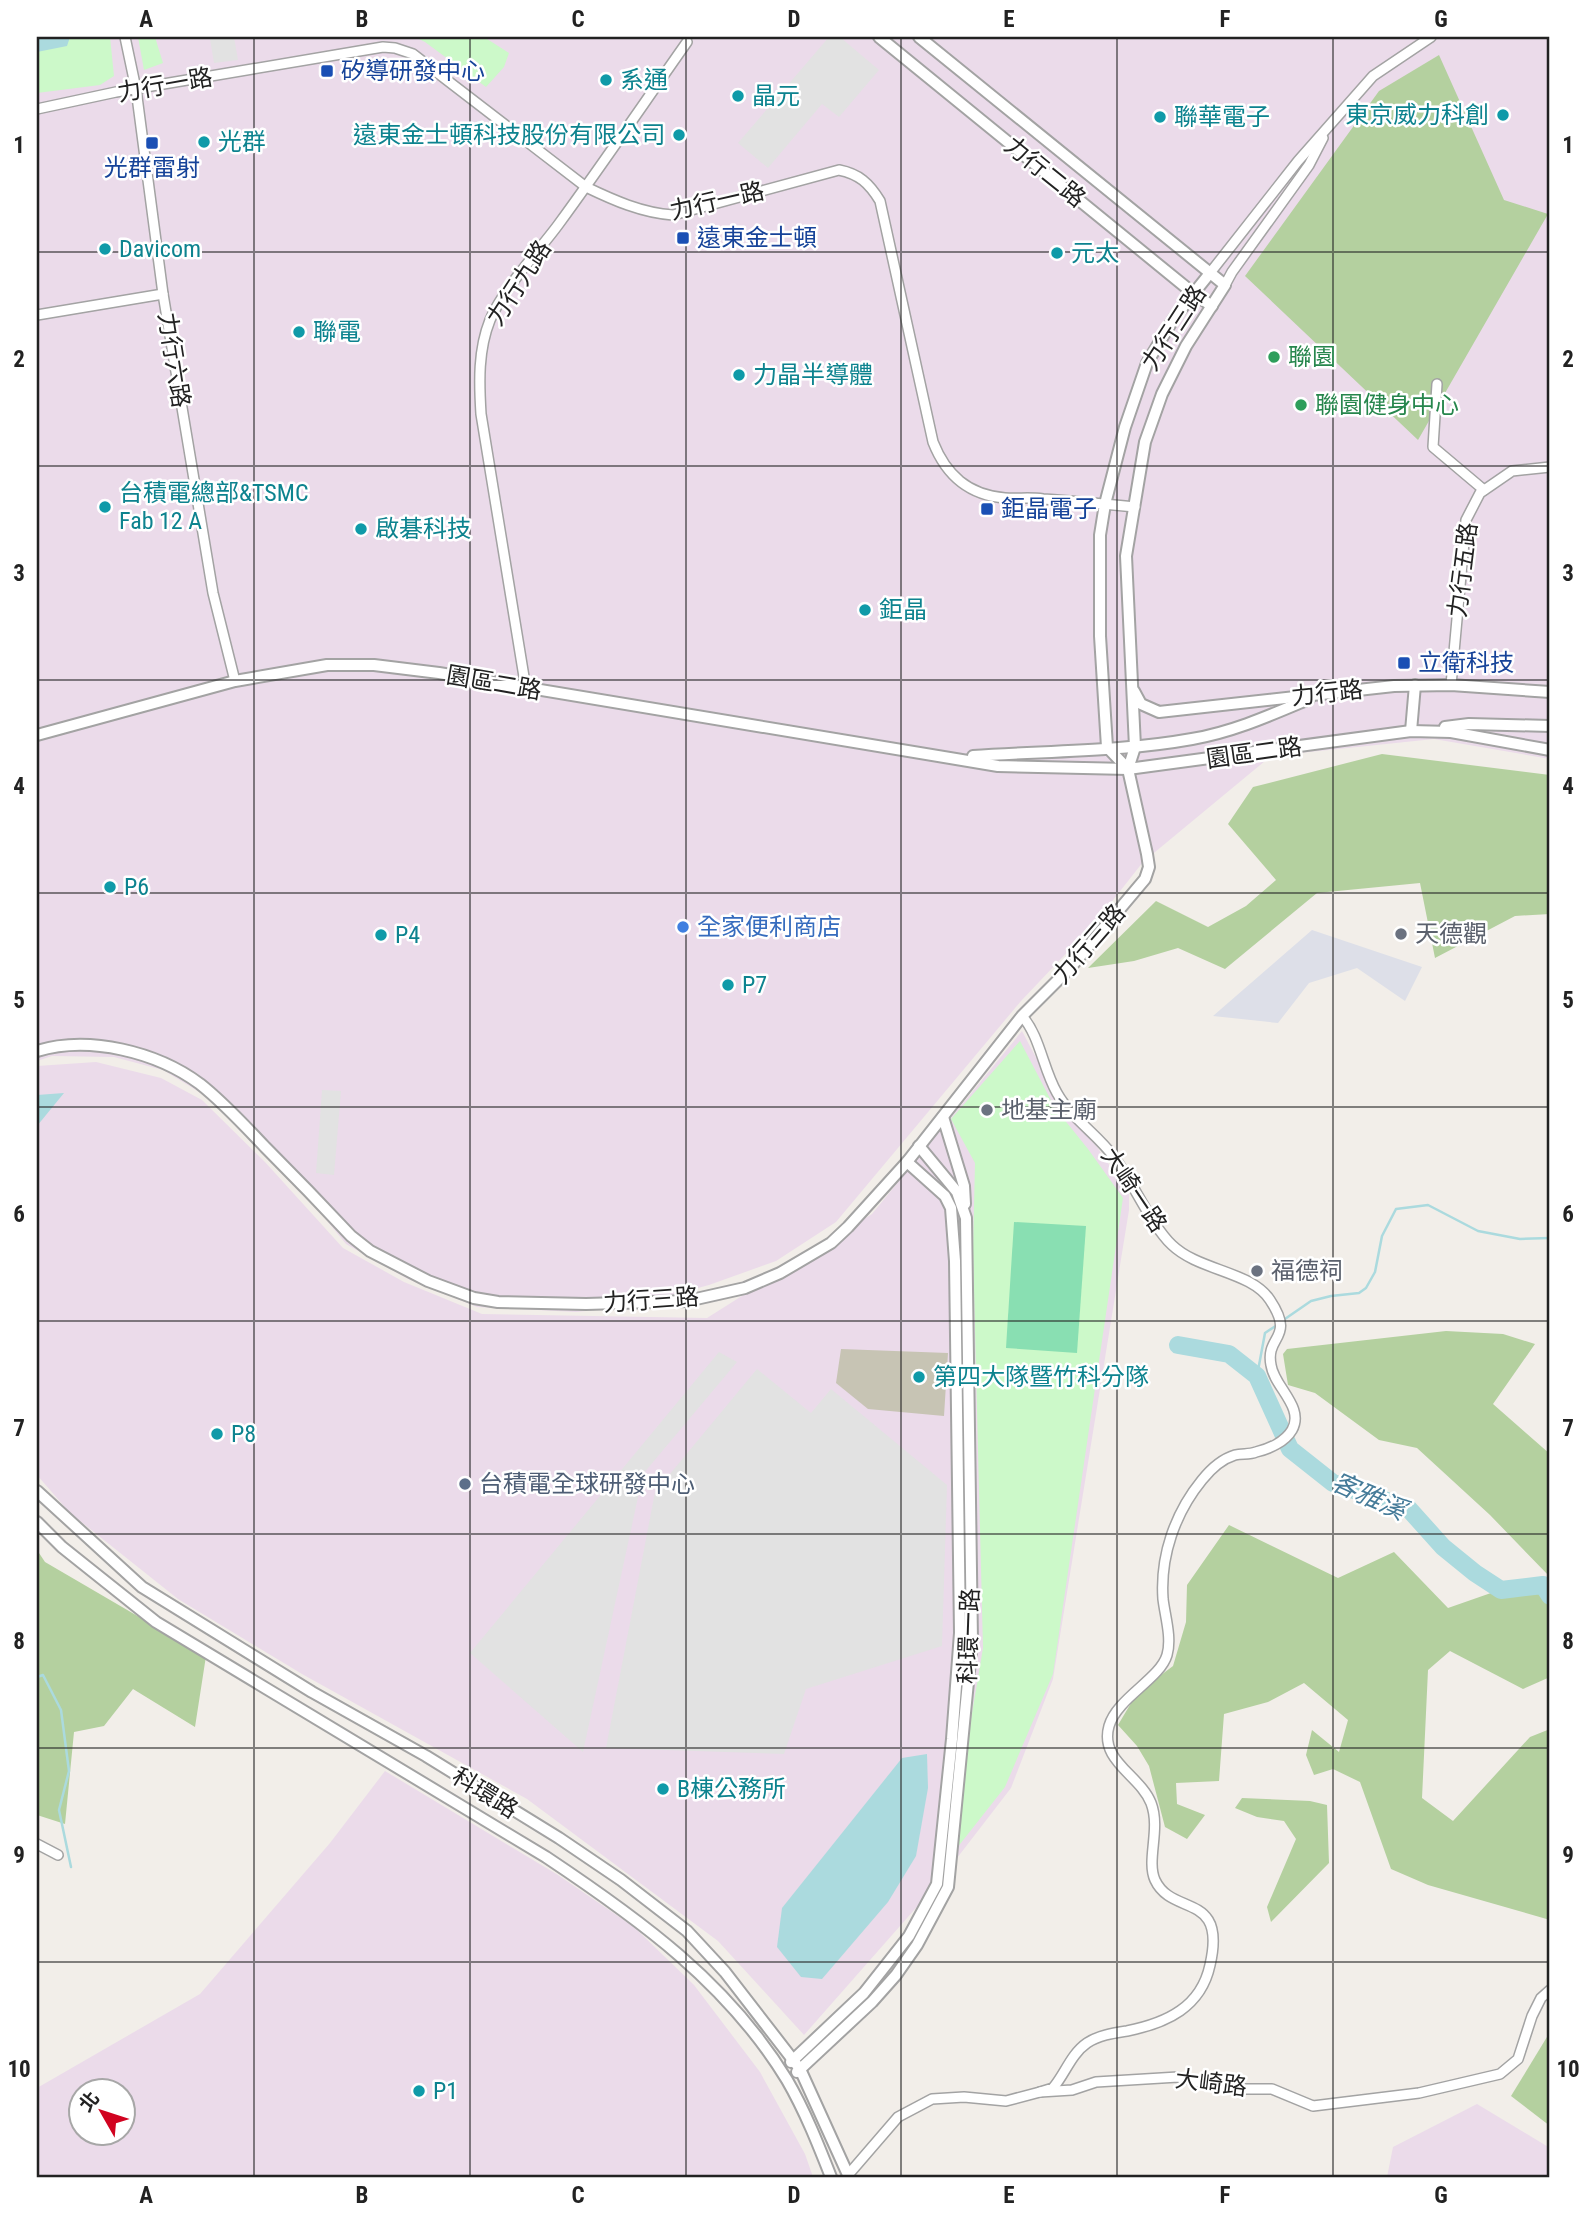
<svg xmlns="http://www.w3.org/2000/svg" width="1587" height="2214" viewBox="0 0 1587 2214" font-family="'Roboto Condensed','Noto Sans TC',sans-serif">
<rect width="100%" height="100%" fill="#f2eee9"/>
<!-- industrial -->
<g fill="#ebdbea" fill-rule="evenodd">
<path d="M37,37H1550V759L1434,739L1271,756L1143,862L1095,923L1021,1001L836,1222L776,1261L709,1285L627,1307L576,1312L477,1307L408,1279L346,1244L319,1211L206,1096L163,1070L114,1057L52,1056L37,1061Z"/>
<path d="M1022,1031L1064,1111L1097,1147L1129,1194V1210L1053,1679L1011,1788L937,1884L804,2035L718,1941L527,1799L302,1674L178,1599L70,1513L37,1475V1066L96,1062L161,1078L202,1100L265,1162L343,1248L404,1282L482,1314L707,1318L872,1214Z"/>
<path d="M385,1771L558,1875L634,1927L694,1985L760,2072L805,2154L813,2177H37V2088L200,1994L330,1843ZM80,2092H122V2134H80Z"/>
<path d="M1477,2104L1550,2148V2177H1387L1393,2147Z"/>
</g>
<!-- construction -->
<path fill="#c7c4b4" d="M841,1349L948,1353L944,1416L868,1409L836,1383Z"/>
<!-- forest -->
<g fill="#b4d09f">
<path d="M1439,55L1504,200L1548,214L1418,440L1245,276L1379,91Z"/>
<path d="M1382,754L1550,775V914L1515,916L1435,958L1420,883L1317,893L1225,969L1178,948L1134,961L1088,968L1156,901L1208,927L1246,906L1276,880L1228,824L1253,787Z"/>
<path d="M1446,1331L1503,1334L1535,1344L1493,1404L1550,1454V1577L1490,1515L1417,1448L1379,1440L1315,1393L1288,1385L1283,1354L1287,1349Z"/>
<path d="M1229,1525L1338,1578L1394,1552L1448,1608L1528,1580L1550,1607V1677L1523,1689L1450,1651L1428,1670L1422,1798L1453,1821L1530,1737L1550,1729V1920L1428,1885L1391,1869L1360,1782L1333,1769L1314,1775L1306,1755L1312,1730L1339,1752L1348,1720L1304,1683L1268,1702L1224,1714L1219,1781L1176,1783L1177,1804L1205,1815L1187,1839L1165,1827L1149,1766L1137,1746L1118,1725L1137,1693L1173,1666L1186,1622L1187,1585Z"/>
<path d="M37,1550L45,1562L206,1656L195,1727L133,1689L104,1726L74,1732L65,1824L37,1815Z"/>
<path d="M1242,1798L1310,1801L1327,1805L1329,1863L1271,1922L1267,1907L1296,1839L1284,1821L1257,1817L1235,1808Z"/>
<path d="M1550,2032V2126L1511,2096Z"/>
</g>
<!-- park -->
<g fill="#ccf9c9">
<path d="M37,37H110L114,76L100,85L37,93Z"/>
<path d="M138,37H155L163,63L144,70Z"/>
<path d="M415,37H484L509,53L504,67L486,87L425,42Z"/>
<path d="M1020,1041L1055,1108L1088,1149L1123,1198L1053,1674L1005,1787L953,1853L968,1737L983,1648L973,1250L975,1163L951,1119Z"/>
</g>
<!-- pitch -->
<path fill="#89dfb2" d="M1014,1222L1086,1226L1077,1353L1006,1348Z"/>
<!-- parking -->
<g fill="#e2e2e2">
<path d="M234,37L238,60L214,63L210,39Z"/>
<path d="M829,37H840L879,70L839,117L822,104L768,168L738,143Z"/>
<path d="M322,1090L341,1091L334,1175L316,1173Z"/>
<path d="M719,1352L737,1362L643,1474L583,1752L470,1653Z"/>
<path d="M757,1369L811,1413L831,1389L947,1485L942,1646L806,1689L784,1754L606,1748L655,1492Z"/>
</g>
<!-- plaza -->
<path fill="#dddfe8" d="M1312,930L1422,967L1405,1001L1357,968L1309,983L1278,1023L1213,1016Z"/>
<!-- water -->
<g fill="#abdade">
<path d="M37,37H70L67,46L37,52Z"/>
<path d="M64,1093L37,1126V1095Z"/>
<path d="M927,1754L928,1788L916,1856L888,1902L822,1979L801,1977L777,1947L782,1908L902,1758Z"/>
</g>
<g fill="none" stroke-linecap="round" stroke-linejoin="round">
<!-- stream -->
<g stroke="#abdade" stroke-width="2.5">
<path d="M1282,1321L1311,1301L1331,1296L1359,1293L1366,1288L1375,1272L1382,1236L1396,1209L1428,1205L1478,1231L1520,1239L1550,1238"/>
<path d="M1257,1376L1265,1333L1277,1325"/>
<path d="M37,1677L43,1675L61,1710L69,1771L59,1810L71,1867"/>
</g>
<!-- river -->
<path stroke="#abdade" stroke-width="18" d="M1178,1345L1229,1354L1257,1376L1290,1449L1333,1483L1408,1508L1443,1547L1475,1573L1501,1590L1543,1585L1550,1596"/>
<defs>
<g id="minor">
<path d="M125,37L136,89L163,294L213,593L235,681"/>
<path d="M37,109L116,92L383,47L395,48L413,54L586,187C613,200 642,213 673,215L839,170C859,174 869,183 880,201L933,442C946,475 968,495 1005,498C1018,499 1030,497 1043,499C1073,501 1104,504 1135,507"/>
<path d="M1210,273L1298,161L1373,76L1431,37"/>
<path d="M1225,285L1232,272L1309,165L1323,138"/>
<path d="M37,315L163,294"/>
<path d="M1437,384L1433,447L1484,490"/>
<path d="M1451,685L1466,520L1480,493L1512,471L1550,467"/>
<path d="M526,689L481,414C479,382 478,350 490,320C503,289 538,252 558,225C602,165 644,103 687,42"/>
<path d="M1022,1016C1040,1036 1043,1069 1057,1093C1071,1118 1097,1134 1114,1157C1133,1182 1151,1225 1172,1245C1199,1271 1251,1271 1270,1300C1296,1339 1265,1335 1271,1365C1274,1387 1305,1407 1292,1430C1285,1442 1269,1449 1256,1452C1249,1455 1242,1453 1235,1455C1222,1459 1210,1470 1202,1480C1175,1513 1160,1556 1163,1599C1165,1616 1172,1638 1167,1655C1160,1679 1117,1698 1109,1726C1099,1761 1140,1775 1151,1803C1161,1829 1146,1860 1155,1880C1172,1917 1227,1891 1210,1965C1201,2007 1167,2023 1127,2031C1114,2033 1099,2035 1087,2043C1071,2054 1065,2074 1053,2088L1040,2092"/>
<path d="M37,1844L58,1855"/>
<path d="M848,2175L898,2117L932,2099L964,2097L1006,2101L1040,2092L1072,2090L1096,2082L1178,2077L1230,2089H1272L1313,2106L1419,2093L1500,2074L1518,2059L1532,2016L1541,1998L1550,1990"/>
</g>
<g id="tertiary">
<path d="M879,37L1193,293L1212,306"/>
<path d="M919,37L1225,285L1186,346L1162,394L1145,442L1126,556L1135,747L1128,769"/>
<path d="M1134,691L1141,704L1159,712L1394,686L1451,685L1550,692"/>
<path d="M1445,727L1469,724L1550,726"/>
<path d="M1411,731L1415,685"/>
<path d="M37,735L235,681L327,665H374L439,673L998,766L1128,769L1411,731L1451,732L1550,750"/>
<path d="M973,756C1045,751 1120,752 1192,739C1233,732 1271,715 1309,699"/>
<path d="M37,1051C89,1035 157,1052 200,1084C223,1102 245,1126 265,1147C294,1176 323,1206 351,1236L370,1251L428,1281L474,1298L498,1302L586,1304L687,1301L745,1288L780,1273L831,1243L848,1227L907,1162L1022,1016L1070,968L1145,879L1149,867L1147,854L1128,769L1107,747L1100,636V535L1105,504L1125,427L1147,363L1174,318L1210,273"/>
<path d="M943,1117L964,1186L965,1204"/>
<path d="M37,1491L142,1587L312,1692L426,1756L559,1838L621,1880L687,1931L725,1972L800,2069L849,2177"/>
<path d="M37,1522L62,1547L156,1622L546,1857C639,1919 728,1983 787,2080C805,2111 818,2144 831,2177"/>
<path d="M791,2062L864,1993L909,1936L937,1884L952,1739L960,1633L955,1261L951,1208L945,1196L907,1162"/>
<path d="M797,2072L872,2002L896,1975L917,1945L948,1887L972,1641L966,1218L957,1192L919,1146"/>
</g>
</defs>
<!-- minor casing -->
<use href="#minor" stroke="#a3a3a3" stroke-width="12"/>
<!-- tertiary casing -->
<use href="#tertiary" stroke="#a3a3a3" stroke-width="14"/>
<!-- minor -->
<use href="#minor" stroke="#fff" stroke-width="9"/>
<!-- tertiary -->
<use href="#tertiary" stroke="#fff" stroke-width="10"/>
</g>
<!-- grid -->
<path fill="none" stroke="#222" stroke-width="2" stroke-opacity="0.55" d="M254,37V2177M470,37V2177M686,37V2177M901,37V2177M1117,37V2177M1333,37V2177M37,252H1550M37,466H1550M37,680H1550M37,893H1550M37,1107H1550M37,1321H1550M37,1534H1550M37,1748H1550M37,1962H1550"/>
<!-- markers -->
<g fill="#1a4fb4" stroke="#fff" stroke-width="2.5">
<rect x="320" y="64" width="14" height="14" rx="3.5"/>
<rect x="145" y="136" width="14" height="14" rx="3.5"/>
<rect x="676" y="231" width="14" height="14" rx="3.5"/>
<rect x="980" y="502" width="14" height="14" rx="3.5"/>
<rect x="1397" y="656" width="14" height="14" rx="3.5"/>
</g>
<g fill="#0f9aa8" stroke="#fff" stroke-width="2.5">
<circle cx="606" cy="80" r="7"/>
<circle cx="738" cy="96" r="7"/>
<circle cx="1503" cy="115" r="7"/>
<circle cx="1160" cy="117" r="7"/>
<circle cx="679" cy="135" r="7"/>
<circle cx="204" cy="142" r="7"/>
<circle cx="105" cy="249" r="7"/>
<circle cx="1057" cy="253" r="7"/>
<circle cx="299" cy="332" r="7"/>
<circle cx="739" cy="375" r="7"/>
<circle cx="105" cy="507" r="7"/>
<circle cx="361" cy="529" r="7"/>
<circle cx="865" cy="610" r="7"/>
<circle cx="110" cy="887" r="7"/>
<circle cx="381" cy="935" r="7"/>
<circle cx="728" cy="985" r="7"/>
<circle cx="919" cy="1377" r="7"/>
<circle cx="217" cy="1434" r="7"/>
<circle cx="663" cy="1789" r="7"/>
<circle cx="419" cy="2091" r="7"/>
</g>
<g fill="#2e9e5b" stroke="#fff" stroke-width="2.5">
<circle cx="1274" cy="357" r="7"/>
<circle cx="1301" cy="405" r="7"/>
</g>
<circle fill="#3f7fe0" stroke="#fff" stroke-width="2.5" cx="683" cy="927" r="7"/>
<g fill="#6b7280" stroke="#fff" stroke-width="2.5">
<circle cx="1401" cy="934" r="7"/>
<circle cx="987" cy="1110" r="7"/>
<circle cx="1257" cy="1271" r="7"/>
</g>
<circle fill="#5c6f8a" stroke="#fff" stroke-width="2.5" cx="465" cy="1484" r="7"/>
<g text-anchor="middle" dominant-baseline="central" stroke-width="5" stroke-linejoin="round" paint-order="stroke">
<!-- transit labels -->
<g font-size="24" fill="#164399" stroke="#fff" text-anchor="start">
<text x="341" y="71">矽導研發中心</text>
<text x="152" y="168" text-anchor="middle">光群雷射</text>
<text x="697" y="238">遠東金士頓</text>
<text x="1001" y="509">鉅晶電子</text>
<text x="1418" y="663">立衛科技</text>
</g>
<!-- culture labels -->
<g font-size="24" fill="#0d838f" stroke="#fff" text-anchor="start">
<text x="620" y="80">系通</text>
<text x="752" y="96">晶元</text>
<text x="1489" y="115" text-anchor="end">東京威力科創</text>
<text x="1174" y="117">聯華電子</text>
<text x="665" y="135" text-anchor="end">遠東金士頓科技股份有限公司</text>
<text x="218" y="142">光群</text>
<text x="119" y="249">Davicom</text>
<text x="1071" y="253">元太</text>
<text x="313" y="332">聯電</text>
<text x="753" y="375">力晶半導體</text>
<text x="119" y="493">台積電總部&amp;TSMC<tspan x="119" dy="28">Fab 12 A</tspan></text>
<text x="375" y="529">啟碁科技</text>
<text x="879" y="610">鉅晶</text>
<text x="124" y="887">P6</text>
<text x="395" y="935">P4</text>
<text x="742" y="985">P7</text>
<text x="933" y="1377">第四大隊暨竹科分隊</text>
<text x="231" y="1434">P8</text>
<text x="677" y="1789">B棟公務所</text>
<text x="433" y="2091">P1</text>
</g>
<!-- street labels -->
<g font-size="24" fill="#222" stroke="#fff">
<text transform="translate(165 85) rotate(-10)">力行一路</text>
<text transform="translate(1045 172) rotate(39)">力行二路</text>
<text transform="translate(717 201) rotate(-13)">力行一路</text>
<text transform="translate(519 283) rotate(-57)">力行九路</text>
<text transform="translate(1174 328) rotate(-57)">力行三路</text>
<text transform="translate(174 360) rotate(81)">力行六路</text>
<text transform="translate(1463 570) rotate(-83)">力行五路</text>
<text transform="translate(494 683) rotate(10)">園區二路</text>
<text transform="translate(1327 693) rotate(-6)">力行路</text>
<text transform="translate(1254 753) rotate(-8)">園區二路</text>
<text transform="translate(1089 944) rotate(-49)">力行三路</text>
<text transform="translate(1134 1190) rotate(56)">大崎一路</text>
<text transform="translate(651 1300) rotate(-4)">力行三路</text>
<text transform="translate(969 1636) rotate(-88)">科環一路</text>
<text transform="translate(485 1793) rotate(32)">科環路</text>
<text transform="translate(1211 2083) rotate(7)">大崎路</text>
</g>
<!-- leisure labels -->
<g font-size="24" fill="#27864d" stroke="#fff" text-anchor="start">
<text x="1288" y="357">聯園</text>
<text x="1315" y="405">聯園健身中心</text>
</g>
<!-- shop labels -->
<g font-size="24" fill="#366cbe" stroke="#fff" text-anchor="start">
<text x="697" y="927">全家便利商店</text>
</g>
<!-- worship labels -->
<g font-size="24" fill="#5b616d" stroke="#fff" text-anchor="start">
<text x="1415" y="934">天德觀</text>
<text x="1001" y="1110">地基主廟</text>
<text x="1271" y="1271">福德祠</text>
</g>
<!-- service labels -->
<g font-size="24" fill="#4e5e75" stroke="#fff" text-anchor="start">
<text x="479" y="1484">台積電全球研發中心</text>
</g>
<!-- water labels -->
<g font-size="26" font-style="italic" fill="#457b99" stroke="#fff">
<text transform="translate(1369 1496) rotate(24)">客雅溪</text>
</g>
</g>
<!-- border -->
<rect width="1587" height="2214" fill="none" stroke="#ffffff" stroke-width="77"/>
<!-- north arrow -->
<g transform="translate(102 2112) rotate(309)"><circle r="33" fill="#ffffff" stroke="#a7a7a7" stroke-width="2"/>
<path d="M0-5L12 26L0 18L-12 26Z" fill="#d10320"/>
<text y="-10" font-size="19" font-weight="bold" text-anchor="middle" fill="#222222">北</text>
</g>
<rect x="38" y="38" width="1510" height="2138" fill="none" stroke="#222" stroke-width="2.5"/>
<g font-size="23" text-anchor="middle" font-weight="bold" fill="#222">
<text x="146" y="27">A</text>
<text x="362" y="27">B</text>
<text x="578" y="27">C</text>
<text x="794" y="27">D</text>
<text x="1009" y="27">E</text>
<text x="1225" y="27">F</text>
<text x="1441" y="27">G</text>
<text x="19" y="153">1</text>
<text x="1568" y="153">1</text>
<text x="19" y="367">2</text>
<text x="1568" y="367">2</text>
<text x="19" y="581">3</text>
<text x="1568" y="581">3</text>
<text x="19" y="794">4</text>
<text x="1568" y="794">4</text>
<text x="19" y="1008">5</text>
<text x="1568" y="1008">5</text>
<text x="19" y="1222">6</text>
<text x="1568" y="1222">6</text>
<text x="19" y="1436">7</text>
<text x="1568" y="1436">7</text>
<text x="19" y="1649">8</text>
<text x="1568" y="1649">8</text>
<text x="19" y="1863">9</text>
<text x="1568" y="1863">9</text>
<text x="19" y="2077">10</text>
<text x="1568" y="2077">10</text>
<text x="146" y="2203">A</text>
<text x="362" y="2203">B</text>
<text x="578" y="2203">C</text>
<text x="794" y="2203">D</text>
<text x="1009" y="2203">E</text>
<text x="1225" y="2203">F</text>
<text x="1441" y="2203">G</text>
</g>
</svg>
